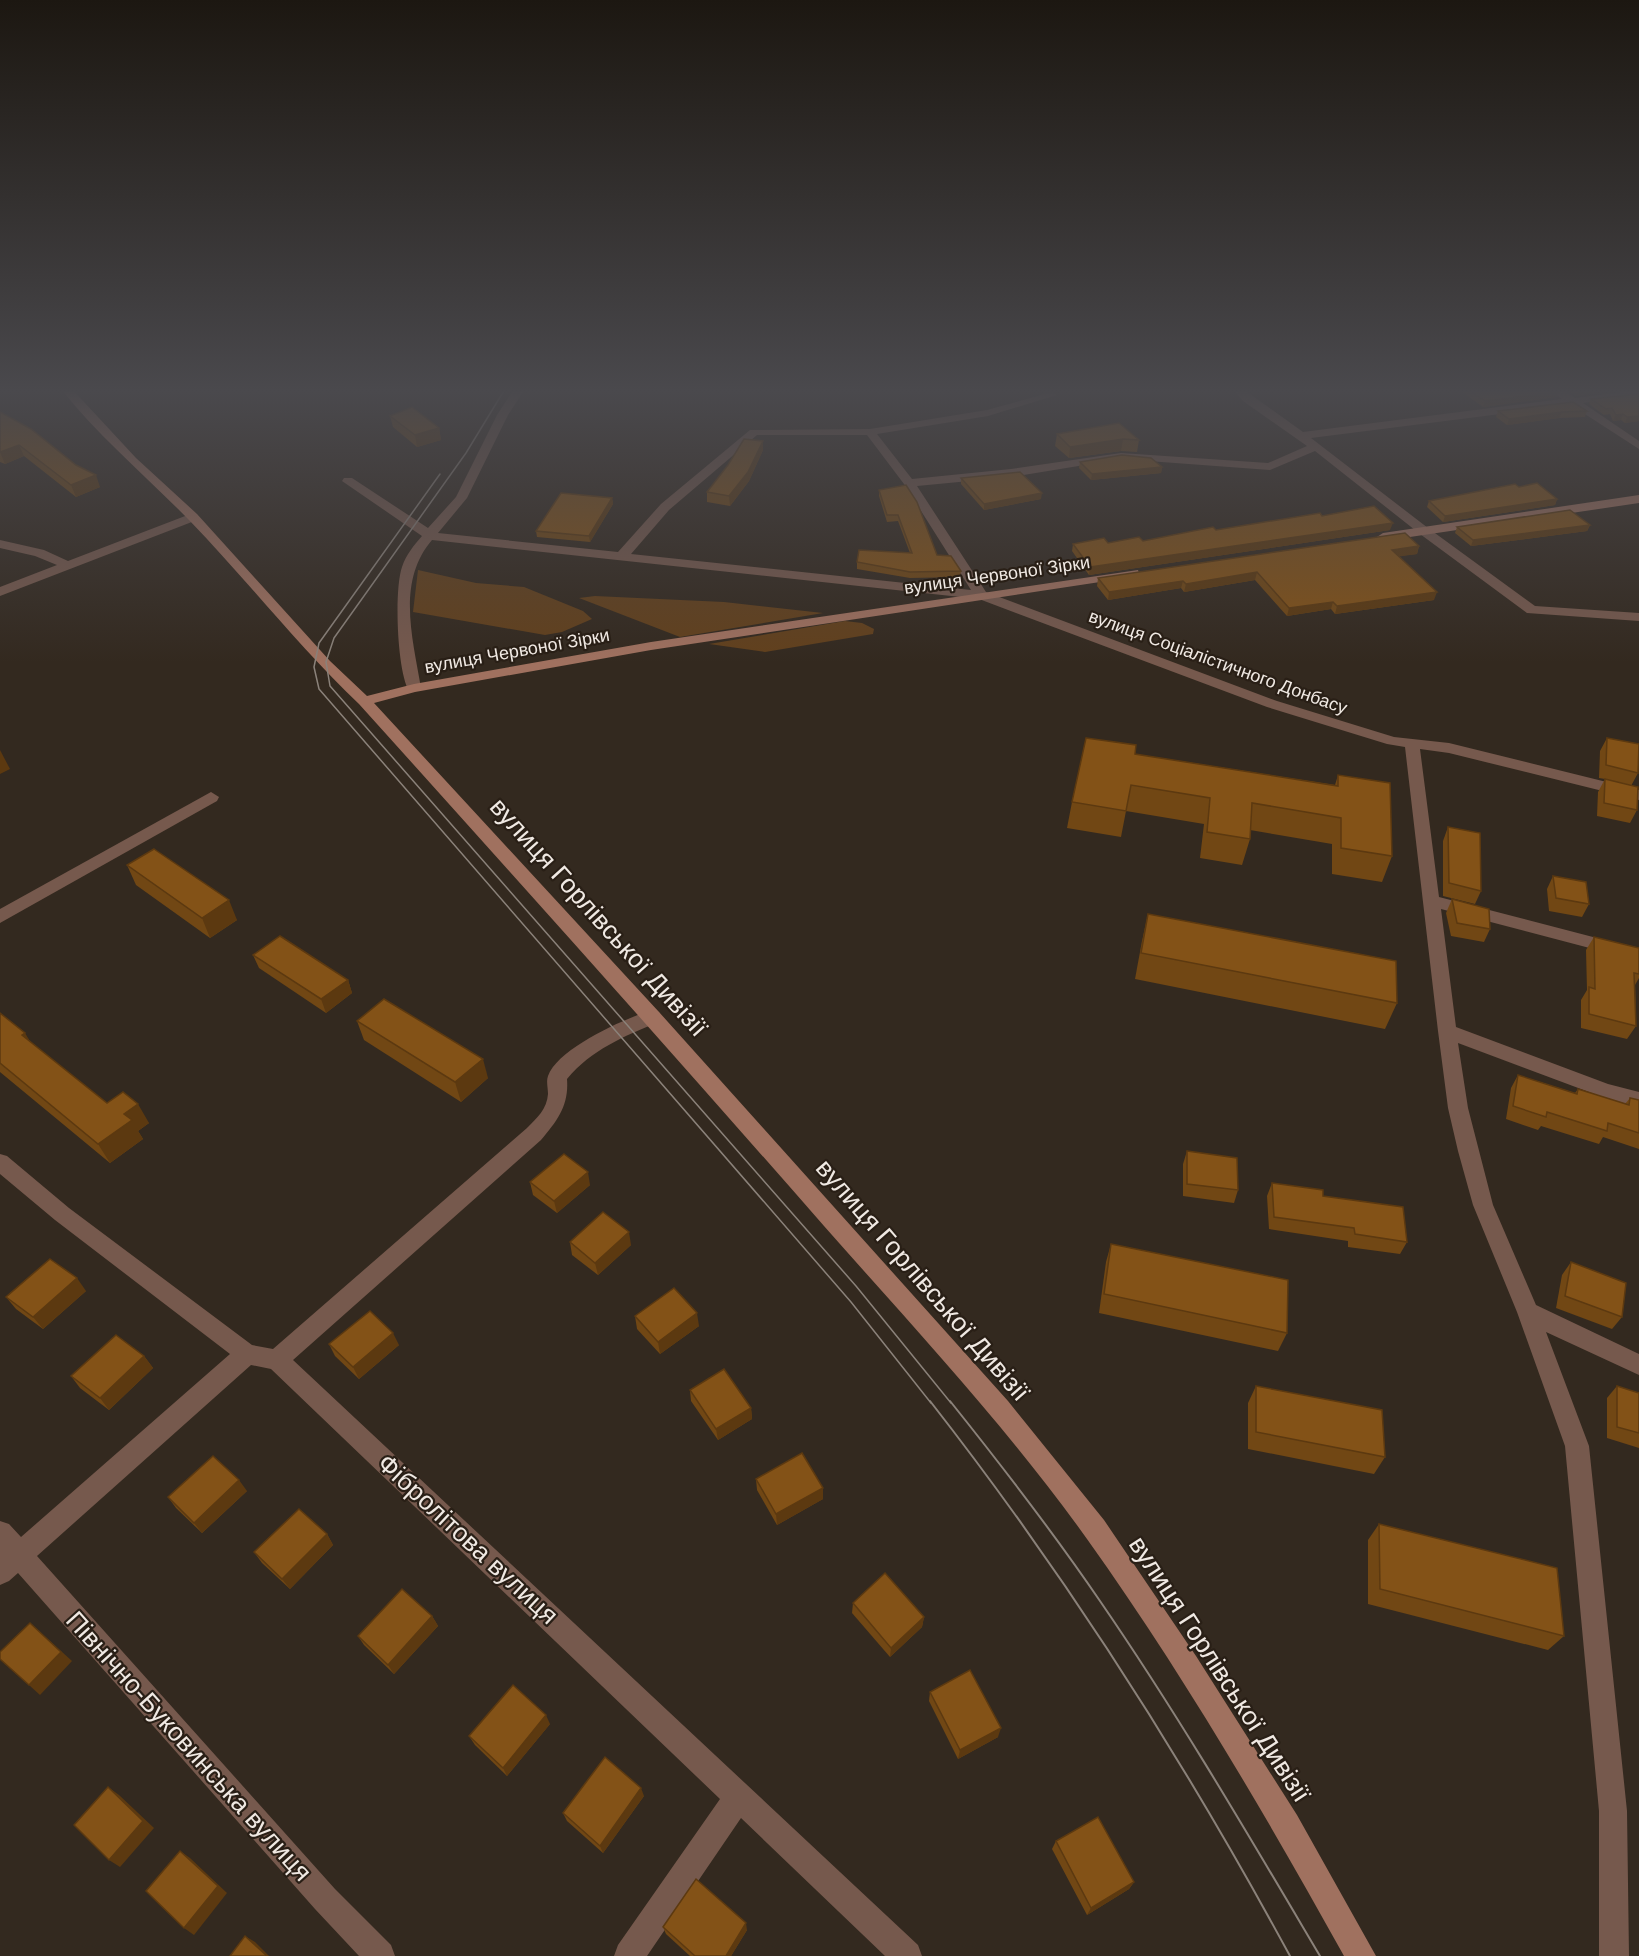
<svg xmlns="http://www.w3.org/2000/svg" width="1639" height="1956" viewBox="0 0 1639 1956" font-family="Arial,sans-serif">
<rect width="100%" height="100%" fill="#33291f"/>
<!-- green -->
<g fill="#62401c">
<path d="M418,570L476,583L524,587L583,611L592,619L562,632L545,635L413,612Z"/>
<path d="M595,596L724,602L823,613L680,637L579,598Z"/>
<path d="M845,621L862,623L874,629L873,634L765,652L709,644Z"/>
</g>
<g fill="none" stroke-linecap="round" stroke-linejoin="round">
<!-- street -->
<g fill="#76594d" fill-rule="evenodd">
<path d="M514,389H525L508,415L467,498L438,533L618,552L661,504L750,430L870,429L987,410L1052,392L1057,395L988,416L877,434L912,479L1011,469L1121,453L1268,463L1307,446L1243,401L1232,389H1243L1303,432L1562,399L1549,389H1562L1575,398L1639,390V396L1583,403L1639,441V449L1571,405L1311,438L1428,528L1535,606L1639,613V621L1527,613L1420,534L1315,451L1270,470L1121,459L1011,477L917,486L986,592L1277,701L1394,737L1449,743L1639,790V800L1449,753L1420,749L1439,897L1639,949V961L1441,909L1456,1027L1608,1084L1639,1092V1108L1597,1095L1458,1043L1468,1108L1493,1205L1536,1305L1639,1354V1375L1546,1332L1589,1446L1627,1811L1629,1956H1599V1811L1565,1446L1517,1312L1473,1205L1458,1151L1448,1108L1438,1031L1405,747L1387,744L1267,707L979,599L432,540C396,582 413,639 421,688L414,692L409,691C397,671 394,590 402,567C406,555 414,545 422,536L342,481L344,478H352L428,528L456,497L497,415ZM757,435H867L904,484L971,590L631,554L669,510Z"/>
<path d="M193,513L199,517L197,520L0,596V587L57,565L35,556L0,548V540L44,550L68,561Z"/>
<path d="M211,792L219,797L217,801L0,923V909Z"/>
<path d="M652,1010L659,1012L661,1017L659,1022C624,1036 591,1050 567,1079C569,1105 558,1120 541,1140L293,1360L918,1945L922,1956H885L741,1818L647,1956H614L618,1945L720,1799L271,1369L251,1365L37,1556L335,1889L391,1945L395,1956H359L315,1909L18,1573L9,1581L0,1585V1521L9,1524L21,1537L230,1354L55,1220L0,1174V1154L7,1156L69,1208L252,1345L273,1349L527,1128C537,1118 547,1109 548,1094C548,1088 546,1081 548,1076C558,1048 626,1018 652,1010Z"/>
</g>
<!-- secondary -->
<g fill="#a0715f" fill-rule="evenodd">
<path d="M61,389H72L136,458L197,514L330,661L367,696L414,684L651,642L1138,570L1139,573L1138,576L1133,577L651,650L415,692L374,703L659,1012L1008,1401L1104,1520L1196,1656L1297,1815L1376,1956H1344C1265,1814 1182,1672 1087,1539C1008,1428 914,1328 824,1226C670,1050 515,877 359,704C298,646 247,580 189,520C146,476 99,437 61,389Z"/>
<path d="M1639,495V503L1383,541L1377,537L1383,533Z"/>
</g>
<!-- tram-far1 -->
<g stroke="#8b827a" stroke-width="1.5">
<path d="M505,389L466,453L334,638L326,662L330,686L856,1286L951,1403"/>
<path d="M440,474L319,643L314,667L319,689L851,1302L931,1403"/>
</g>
<!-- tram -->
<g stroke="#8b827a" stroke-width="2">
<path d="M930,1401C1066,1575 1185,1762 1290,1956"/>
<path d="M950,1401C1002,1466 1053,1532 1100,1601C1179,1716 1249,1836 1320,1956"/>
</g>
</g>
<!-- wall -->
<g fill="#714714">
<path d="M1461,389H1555L1558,392L1556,397L1483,407L1461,391Z"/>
<path d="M1566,389H1595L1594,393L1576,396Z"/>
<path d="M1639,394V421L1625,423L1621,420L1613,421L1610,414L1604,415L1589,404L1591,399Z"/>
<path d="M1498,411H1587L1585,417L1559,418L1507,425L1496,417Z"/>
<path d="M0,412L76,465L100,487L76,497L24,456L5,464L0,462Z"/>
<path d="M390,416L439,428L441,440L417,447L393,427Z"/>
<path d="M1057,434L1139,440L1137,452L1121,451L1069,458L1055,446Z"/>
<path d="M763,441V450L749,481L730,506L707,502V492Z"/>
<path d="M1080,462L1162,467L1161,473L1091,480L1079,468Z"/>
<path d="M961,478L1041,499L984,510L961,484Z"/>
<path d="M1519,487L1557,499L1555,505L1443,522L1427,507L1429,501Z"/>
<path d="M879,490L937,555L961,571L960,577L910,578L857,569V562L910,553L898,521L887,522L879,496Z"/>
<path d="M612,498L613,504L590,542L537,537L536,531Z"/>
<path d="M1322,516L1390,530L1089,575L1072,551L1073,544L1143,541Z"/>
<path d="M1590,525L1587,531L1471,546L1455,533L1457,527Z"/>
<path d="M1419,546L1417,554L1398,556L1434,600L1335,614L1331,609L1287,616L1255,580L1184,592L1181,588L1108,600L1097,586L1098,578Z"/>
<path d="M1607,738L1638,773L1631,786L1637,810L1630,823L1597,816L1598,792L1605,779L1599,778L1600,751Z"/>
<path d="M1135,754L1335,785L1338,775L1392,856L1382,882L1332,874V844L1250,830V839L1242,865L1200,858L1204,824L1126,811L1121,837L1067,828L1072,802Z"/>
<path d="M1448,827L1481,891L1475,904L1443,896V841Z"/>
<path d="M127,865L237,920L210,938L136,885Z"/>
<path d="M1553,876L1589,904L1582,917L1549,911L1547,889Z"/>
<path d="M1452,899L1490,929L1484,942L1451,936L1446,913Z"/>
<path d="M1148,914L1397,1003L1385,1029L1135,979L1142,941Z"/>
<path d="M1594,937L1639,948V978L1635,985L1636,1026L1627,1039L1581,1028V1000L1587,990L1586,950Z"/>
<path d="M253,955L348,980L352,993L326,1013L259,968Z"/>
<path d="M0,1013L30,1042L107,1103L149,1123L138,1131L143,1139L110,1163L0,1072Z"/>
<path d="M357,1021L488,1078L461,1102L364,1040Z"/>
<path d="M1518,1075L1575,1093L1578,1089L1625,1104L1630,1098L1639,1100V1149L1603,1137L1599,1144L1541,1126L1538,1130L1506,1119L1511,1088Z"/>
<path d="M1187,1151L1238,1190L1234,1203L1183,1196V1164Z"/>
<path d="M530,1182L590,1185L557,1213L533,1195Z"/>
<path d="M1272,1183L1323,1196L1407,1242L1400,1254L1348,1247V1241L1269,1229L1267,1196Z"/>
<path d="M570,1242L631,1245L598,1275L572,1255Z"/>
<path d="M1111,1244L1287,1333L1278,1351L1099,1313L1106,1262Z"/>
<path d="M1571,1262L1622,1317L1612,1329L1556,1308L1562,1275Z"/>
<path d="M86,1291L43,1329L16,1309L6,1297Z"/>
<path d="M635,1316L699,1326L660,1354L637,1329Z"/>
<path d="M329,1344L399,1345L359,1379L335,1356Z"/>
<path d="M144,1356L153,1368L109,1410L80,1388L71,1376Z"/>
<path d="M1256,1386L1385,1457L1374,1474L1248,1449V1403Z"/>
<path d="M1617,1386L1639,1393V1448L1607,1438V1398Z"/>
<path d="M690,1390L751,1408L752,1419L718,1440L691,1401Z"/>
<path d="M756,1479L823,1488V1499L777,1525L757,1490Z"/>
<path d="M247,1491L202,1533L176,1508L168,1497Z"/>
<path d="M1379,1524L1564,1636L1548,1650L1368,1604V1540Z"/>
<path d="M327,1534L333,1545L290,1589L262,1563L254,1552Z"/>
<path d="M853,1603L924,1617L922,1627L890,1657L852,1613Z"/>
<path d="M432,1616L438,1626L394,1674L364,1645L358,1636Z"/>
<path d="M930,1692L998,1737L958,1759L929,1701Z"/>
<path d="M550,1724L507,1776L475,1745L469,1736Z"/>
<path d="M644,1796L603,1853L567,1821L563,1813Z"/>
<path d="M1056,1841L1134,1882L1129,1889L1087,1915L1052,1849Z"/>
<path d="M663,1927L747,1930L731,1956H690L666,1934Z"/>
</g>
<!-- shaded-wall -->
<g fill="#5c3910">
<path d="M1584,389H1595L1594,393L1576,396L1578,390Z"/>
<path d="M1558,392L1556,397L1483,407L1485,401Z"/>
<path d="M1562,412L1559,418L1507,425L1509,419Z"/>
<path d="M1623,414L1621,420L1613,421L1616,415Z"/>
<path d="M1639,416V421L1625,423L1627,417Z"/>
<path d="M439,428L441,440L417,447L415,435Z"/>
<path d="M1123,439L1121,451L1069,458L1070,447Z"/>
<path d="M763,441V450L749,481L730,506L729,496Z"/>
<path d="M19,445L24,456L5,464L0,452Z"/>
<path d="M1162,467L1161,473L1091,480L1092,474Z"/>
<path d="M96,475L100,487L76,497L71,485Z"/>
<path d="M1042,493L1041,499L984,510V504Z"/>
<path d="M612,498L613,504L590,542L589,536Z"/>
<path d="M1557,499L1555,505L1443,522L1445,516Z"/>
<path d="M1393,523L1390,530L1089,575L1090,567Z"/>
<path d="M1590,525L1587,531L1471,546L1473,540Z"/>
<path d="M1419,546L1417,554L1389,558L1392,550Z"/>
<path d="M1257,572L1255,580L1184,592L1186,584Z"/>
<path d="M1183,581L1181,588L1108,600L1109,592Z"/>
<path d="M1437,592L1434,600L1335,614L1337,606Z"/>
<path d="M1333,602L1331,609L1287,616L1289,608Z"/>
<path d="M0,750L10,769L0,774Z"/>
<path d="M229,900L237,920L210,938L202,918Z"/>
<path d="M348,980L352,993L326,1013L321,999Z"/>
<path d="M25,1033L37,1053L22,1035Z"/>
<path d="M483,1059L488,1078L461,1102L455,1082Z"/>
<path d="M138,1104L149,1123L138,1131L143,1139L110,1163L98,1144L124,1114Z"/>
<path d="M588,1172L590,1185L557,1213L554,1201Z"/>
<path d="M629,1232L631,1245L598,1275L595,1263Z"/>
<path d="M77,1278L86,1291L43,1329L33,1317Z"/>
<path d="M697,1313L699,1326L660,1354L658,1342Z"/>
<path d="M393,1333L399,1345L359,1379L353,1367Z"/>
<path d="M144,1356L153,1368L109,1410L100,1398Z"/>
<path d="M751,1408L752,1419L718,1440L716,1429Z"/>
<path d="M239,1480L247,1491L202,1533L194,1523Z"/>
<path d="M823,1488V1499L777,1525L776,1514Z"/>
<path d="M327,1534L333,1545L290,1589L282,1579Z"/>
<path d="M432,1616L438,1626L394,1674L388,1665Z"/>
<path d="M924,1617L922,1627L890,1657L891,1648Z"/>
<path d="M30,1623L72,1661L40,1695L29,1685Z"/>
<path d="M546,1715L550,1724L507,1776L503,1768Z"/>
<path d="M1001,1728L998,1737L958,1759L960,1750Z"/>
<path d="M108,1787L119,1795L154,1828L120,1867L109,1860Z"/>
<path d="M641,1788L644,1796L603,1853L600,1846Z"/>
<path d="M180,1851L190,1858L227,1893L194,1935L184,1928Z"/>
<path d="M1134,1882L1129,1889L1087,1915L1091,1908Z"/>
<path d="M746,1923L747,1930L731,1956H726Z"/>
<path d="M245,1936L255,1942L269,1956H267Z"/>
</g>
<!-- building -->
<g fill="#835217" stroke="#5c3910" stroke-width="1.5">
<path d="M1468,389H1555L1558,392L1485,401Z"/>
<path d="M1639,394V416L1627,417L1623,414L1616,415L1612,408L1606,409L1591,399Z"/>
<path d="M1573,402L1587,411L1562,412L1509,419L1498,411Z"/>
<path d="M412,407L439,428L415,435L390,416Z"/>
<path d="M0,412L31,429L76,465L96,475L71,485L19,445L0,452Z"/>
<path d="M1119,423L1139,440L1123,439L1070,447L1057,434Z"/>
<path d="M744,439L763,441L748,472L729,496L707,492L728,465Z"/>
<path d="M1122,455L1151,458L1162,467L1092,474L1080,462Z"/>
<path d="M1020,472L1042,493L984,504L961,478Z"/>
<path d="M1537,483L1557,499L1445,516L1429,501L1515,484L1519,487Z"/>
<path d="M906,485L917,502L937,555L951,556L961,571L910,572L857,562L859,550L912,553L898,515H887L879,490Z"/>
<path d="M561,493L612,498L589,536L536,531Z"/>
<path d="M1374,506L1393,523L1090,567L1073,544L1104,538L1108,543L1139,537L1143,541L1213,527L1216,530L1320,513L1322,516Z"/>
<path d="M1570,510L1590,525L1473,540L1457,527Z"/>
<path d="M1405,533L1419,546L1392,550L1437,592L1337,606L1333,602L1289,608L1257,572L1186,584L1183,581L1109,592L1098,578Z"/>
<path d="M1086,738L1136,745L1135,754L1338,786V775L1390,783L1392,856L1341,848V818L1252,803L1250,839L1207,832L1210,798L1131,785L1126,811L1072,802Z"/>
<path d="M1607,738L1639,744L1638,773L1606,765Z"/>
<path d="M1605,779L1638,787L1637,810L1604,803Z"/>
<path d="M1448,827L1480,833L1481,891L1449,883Z"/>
<path d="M154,849L229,900L202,918L127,865Z"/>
<path d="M1553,876L1586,882L1589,904L1556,898Z"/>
<path d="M1452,899L1489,909L1490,929L1457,923Z"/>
<path d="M1148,914L1396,961L1397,1003L1141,953Z"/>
<path d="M280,936L348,980L321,999L253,955Z"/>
<path d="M1594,937L1639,948V974L1634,973L1636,1026L1589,1014V987L1595,989Z"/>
<path d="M384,999L483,1059L455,1082L357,1021Z"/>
<path d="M0,1013L25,1033L22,1035L107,1103L123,1092L138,1104L124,1114L132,1120L98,1144L0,1063Z"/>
<path d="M1518,1075L1577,1094L1578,1089L1629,1105L1630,1098L1639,1100V1133L1608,1123L1607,1131L1547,1112L1546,1117L1513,1106Z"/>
<path d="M1187,1151L1237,1158L1238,1190L1187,1184Z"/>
<path d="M564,1154L588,1172L554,1201L530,1182Z"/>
<path d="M1272,1183L1323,1190V1196L1403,1207L1407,1242L1355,1234L1354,1228L1274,1217Z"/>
<path d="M603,1212L629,1232L595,1263L570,1242Z"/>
<path d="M1111,1244L1288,1280L1287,1333L1104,1294Z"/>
<path d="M50,1259L77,1278L33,1317L6,1297Z"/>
<path d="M1571,1262L1626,1283L1622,1317L1565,1296Z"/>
<path d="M674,1288L697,1313L658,1342L635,1316Z"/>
<path d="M370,1311L393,1333L353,1367L329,1344Z"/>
<path d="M116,1335L144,1356L100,1398L71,1376Z"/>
<path d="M724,1369L751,1408L716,1429L690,1390Z"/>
<path d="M1256,1386L1382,1410L1385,1457L1256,1432Z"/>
<path d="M1617,1386L1639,1393V1433L1617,1427Z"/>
<path d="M802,1453L823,1488L776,1514L756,1479Z"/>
<path d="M213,1456L239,1480L194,1523L168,1497Z"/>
<path d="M299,1509L327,1534L282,1579L254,1552Z"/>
<path d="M1379,1524L1557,1568L1564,1636L1380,1589Z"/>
<path d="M885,1573L924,1617L891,1648L853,1603Z"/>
<path d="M402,1589L432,1616L388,1665L358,1636Z"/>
<path d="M30,1623L61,1652L29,1685L0,1659V1652Z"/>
<path d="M970,1670L1001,1728L960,1750L930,1692Z"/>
<path d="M513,1685L546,1715L503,1768L469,1736Z"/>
<path d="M605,1757L641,1788L600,1846L563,1813Z"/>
<path d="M108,1787L143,1821L109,1860L74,1825Z"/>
<path d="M1098,1817L1134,1882L1091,1908L1056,1841Z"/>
<path d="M180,1851L218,1886L184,1928L146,1891Z"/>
<path d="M696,1879L746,1923L726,1956H695L663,1927Z"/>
<path d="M245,1936L267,1956H230Z"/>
</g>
<!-- sky -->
<linearGradient id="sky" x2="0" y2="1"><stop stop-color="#1c1711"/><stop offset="0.59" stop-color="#4a494d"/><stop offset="1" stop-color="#4a494d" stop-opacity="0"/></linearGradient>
<rect width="1639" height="663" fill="url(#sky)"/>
<g text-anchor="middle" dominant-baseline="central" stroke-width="4.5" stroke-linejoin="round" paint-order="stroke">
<!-- far-street labels -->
<g font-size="18" fill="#f0e9e3" stroke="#291f16">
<text transform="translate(997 575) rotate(-8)">вулиця Червоної Зірки</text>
<text transform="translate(517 651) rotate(-10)">вулиця Червоної Зірки</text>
<text transform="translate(1218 662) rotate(20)">вулиця Соціалістичного Донбасу</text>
</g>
<!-- near-street labels -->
<g font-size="26" fill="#f0e9e3" stroke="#291f16">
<text transform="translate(599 917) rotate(48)">вулиця Горлівської Дивізії</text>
<text transform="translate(923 1280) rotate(49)">вулиця Горлівської Дивізії</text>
<text transform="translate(468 1539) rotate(43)">Фібролітова вулиця</text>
<text transform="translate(1220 1669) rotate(57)">вулиця Горлівської Дивізії</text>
<text transform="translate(189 1746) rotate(48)">Північно-Буковинська вулиця</text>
</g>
</g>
</svg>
